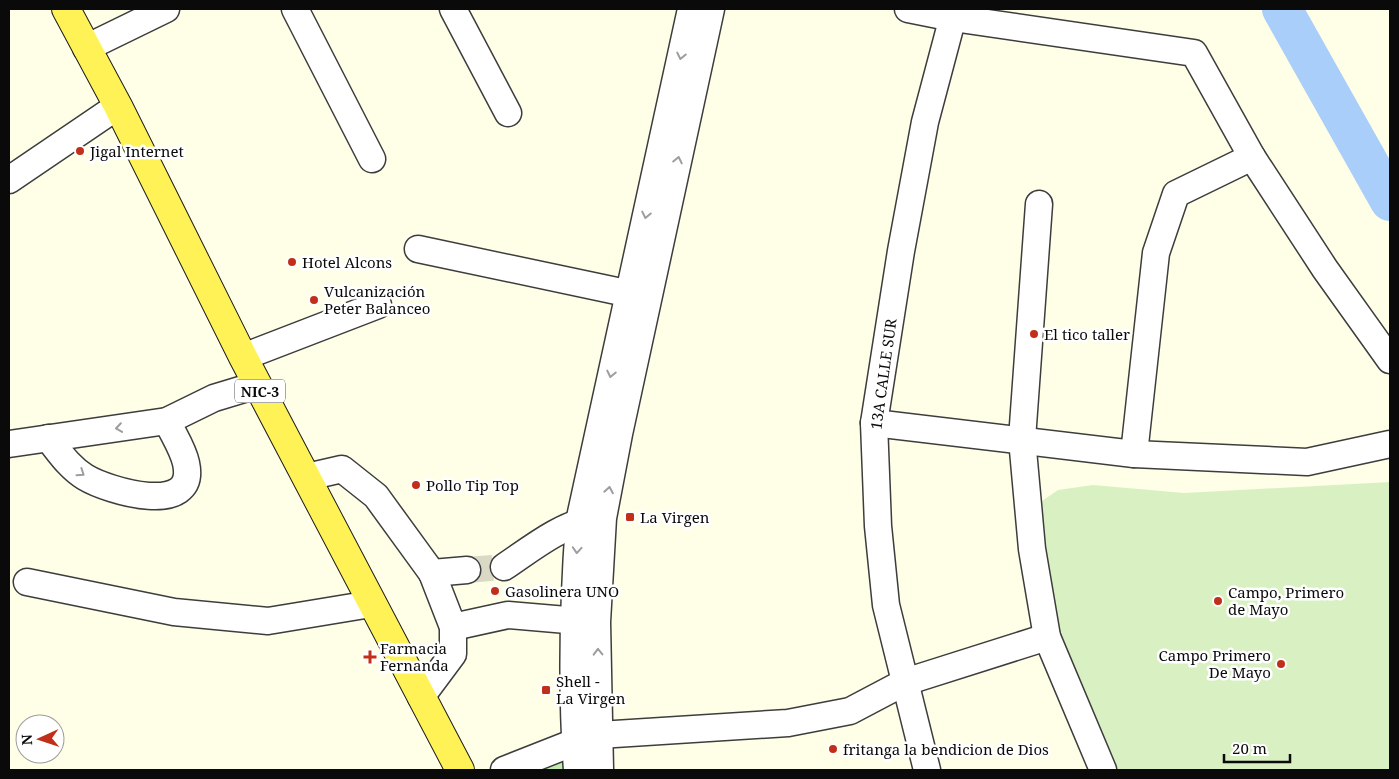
<svg xmlns="http://www.w3.org/2000/svg" width="1399" height="779" viewBox="0 0 1399 779" font-family="'Noto Serif',serif">
<rect width="100%" height="100%" fill="#fffee7"/>
<!-- green -->
<path fill="#c4ebaf" d="M567,757V770H533Z"/>
<!-- pitch -->
<path fill="#d9f1c2" d="M1390,482V770H1114L1053,642L1034,520L1042,501L1058,490L1093,485L1184,493Z"/>
<g fill="none" stroke-linecap="round" stroke-linejoin="round">
<!-- river -->
<path stroke="#a9cefa" stroke-width="40" d="M1282,9L1390,201"/>
<!-- minor-tunnel -->
<path stroke="#dad9c6" stroke-width="26" stroke-dasharray="26 13" stroke-linecap="butt" d="M467,570L504,567"/>
<defs>
<g id="minor">
<path d="M295,9L372,159"/>
<path d="M453,9L508,113"/>
<path d="M908,9L953,18L1194,53L1252,157L1325,269L1390,360"/>
<path d="M86,48L166,9"/>
<path d="M9,180L118,106"/>
<path d="M1039,204L1022,439L1032,549L1047,637L1103,770"/>
<path d="M418,249L645,297"/>
<path d="M243,357L378,305"/>
<path d="M874,423L1134,454L1156,253L1176,194L1252,157"/>
<path d="M48,438C60,453 69,467 85,477C108,491 198,518 186,463C183,449 173,434 167,421"/>
<path d="M9,444L167,421L214,398L257,385"/>
<path d="M1134,454L1307,462L1390,444"/>
<path d="M307,477L342,469L376,496L432,573L467,570"/>
<path d="M504,567C531,549 560,525 593,519"/>
<path d="M27,582L174,612L268,621L371,604"/>
<path d="M453,627L508,615L590,622"/>
<path d="M421,697L453,654V627L432,573"/>
<path d="M504,770L575,742L599,735L788,723L850,711L905,682L1047,637"/>
<path d="M577,770C571,687 573,605 579,522L691,9"/>
<path d="M600,770L597,622L603,518L619,434L711,9"/>
<path d="M927,770L886,605L878,526L874,423L901,251L925,122L955,9"/>
</g>
<path id="major" d="M66,9L118,106L243,357L460,770"/>
</defs>
<!-- minor casing -->
<use href="#minor" stroke="#3d3d3d" stroke-width="29"/>
<!-- major casing -->
<use href="#major" stroke="#1b1b1b" stroke-width="30"/>
<!-- minor -->
<use href="#minor" stroke="#fff" stroke-width="26"/>
<!-- major -->
<use href="#major" stroke="#fff257" stroke-width="28"/>
</g>
<!-- one-way arrows -->
<defs><path id="oneway-chevron" d="M-2-3.5L2.5 0L-2 3.5" fill="none" stroke-width="1.6" stroke-linecap="round" stroke-linejoin="round" transform="scale(1.25)"/></defs>
<g stroke="#9d9d9d">
<use href="#oneway-chevron" transform="translate(681 56) rotate(102)"/>
<use href="#oneway-chevron" transform="translate(678 160) rotate(-78)"/>
<use href="#oneway-chevron" transform="translate(646 215) rotate(102)"/>
<use href="#oneway-chevron" transform="translate(611 374) rotate(102)"/>
<use href="#oneway-chevron" transform="translate(119 428) rotate(172)"/>
<use href="#oneway-chevron" transform="translate(81 473) rotate(34)"/>
<use href="#oneway-chevron" transform="translate(609 490) rotate(-80)"/>
<use href="#oneway-chevron" transform="translate(577 550) rotate(94)"/>
<use href="#oneway-chevron" transform="translate(598 652) rotate(-91)"/>
</g>
<!-- markers -->
<g fill="#c12f1b" stroke="#fff" stroke-width="2">
<circle cx="80" cy="151" r="5"/>
<circle cx="292" cy="262" r="5"/>
<circle cx="314" cy="300" r="5"/>
<circle cx="1034" cy="334" r="5"/>
<circle cx="416" cy="485" r="5"/>
<rect x="625" y="512" width="10" height="10" rx="2.5"/>
<circle cx="495" cy="591" r="5"/>
<circle cx="1218" cy="601" r="5"/>
<path d="M367.5 649.5h5v5h5v5h-5v5h-5v-5h-5v-5h5z"/>
<circle cx="1281" cy="664" r="5"/>
<rect x="541" y="685" width="10" height="10" rx="2.5"/>
<circle cx="833" cy="749" r="5"/>
</g>
<g text-anchor="middle" dominant-baseline="central" stroke-width="5" stroke-linejoin="round" paint-order="stroke">
<!-- shield labels -->
<rect fill="#fff" stroke="#545454" stroke-width="1" x="235" y="379.5" width="50" height="23" rx="4"/>
<g font-size="14" font-weight="bold" fill="#0a0a0a">
<text x="260" y="391">NIC-3</text>
</g>
<!-- poi labels -->
<g font-size="15" fill="#0a0a0a" stroke="#fff" text-anchor="start">
<text x="90" y="151">Jigal Internet</text>
<text x="302" y="262">Hotel Alcons</text>
<text x="324" y="291">Vulcanización<tspan x="324" dy="17">Peter Balanceo</tspan></text>
<text x="1044" y="334">El tico taller</text>
<text x="426" y="485">Pollo Tip Top</text>
<text x="640" y="517">La Virgen</text>
<text x="505" y="591">Gasolinera UNO</text>
<text x="1228" y="592">Campo, Primero<tspan x="1228" dy="17">de Mayo</tspan></text>
<text x="380" y="648">Farmacia<tspan x="380" dy="17">Fernanda</tspan></text>
<text x="1271" y="655" text-anchor="end">Campo Primero<tspan x="1271" dy="17">De Mayo</tspan></text>
<text x="556" y="681">Shell -<tspan x="556" dy="17">La Virgen</tspan></text>
<text x="843" y="749">fritanga la bendicion de Dios</text>
</g>
<!-- street labels -->
<g font-size="15" fill="#0a0a0a" stroke="#fff">
<text transform="translate(883 374) rotate(-82)">13A CALLE SUR</text>
</g>
</g>
<!-- border -->
<rect width="1399" height="779" fill="none" stroke="#0a0a0a" stroke-width="20"/>
<!-- north arrow -->
<g transform="translate(40 739) rotate(267)"><circle r="24" fill="#ffffff" stroke="#9d9d9d"/>
<path d="M0-4L9 19L0 12L-9 19Z" fill="#c12f1b"/>
<text y="-8" font-size="14" font-weight="bold" text-anchor="middle" fill="#0a0a0a">N</text>
</g>
<!-- scale -->
<path d="M1224 754v8h66v-8" fill="none" stroke="#0a0a0a" stroke-width="2.5"/>
<text x="1232" y="754" font-size="15" fill="#0a0a0a" stroke="#ffffff" stroke-width="4" paint-order="stroke">20 m</text>
</svg>
